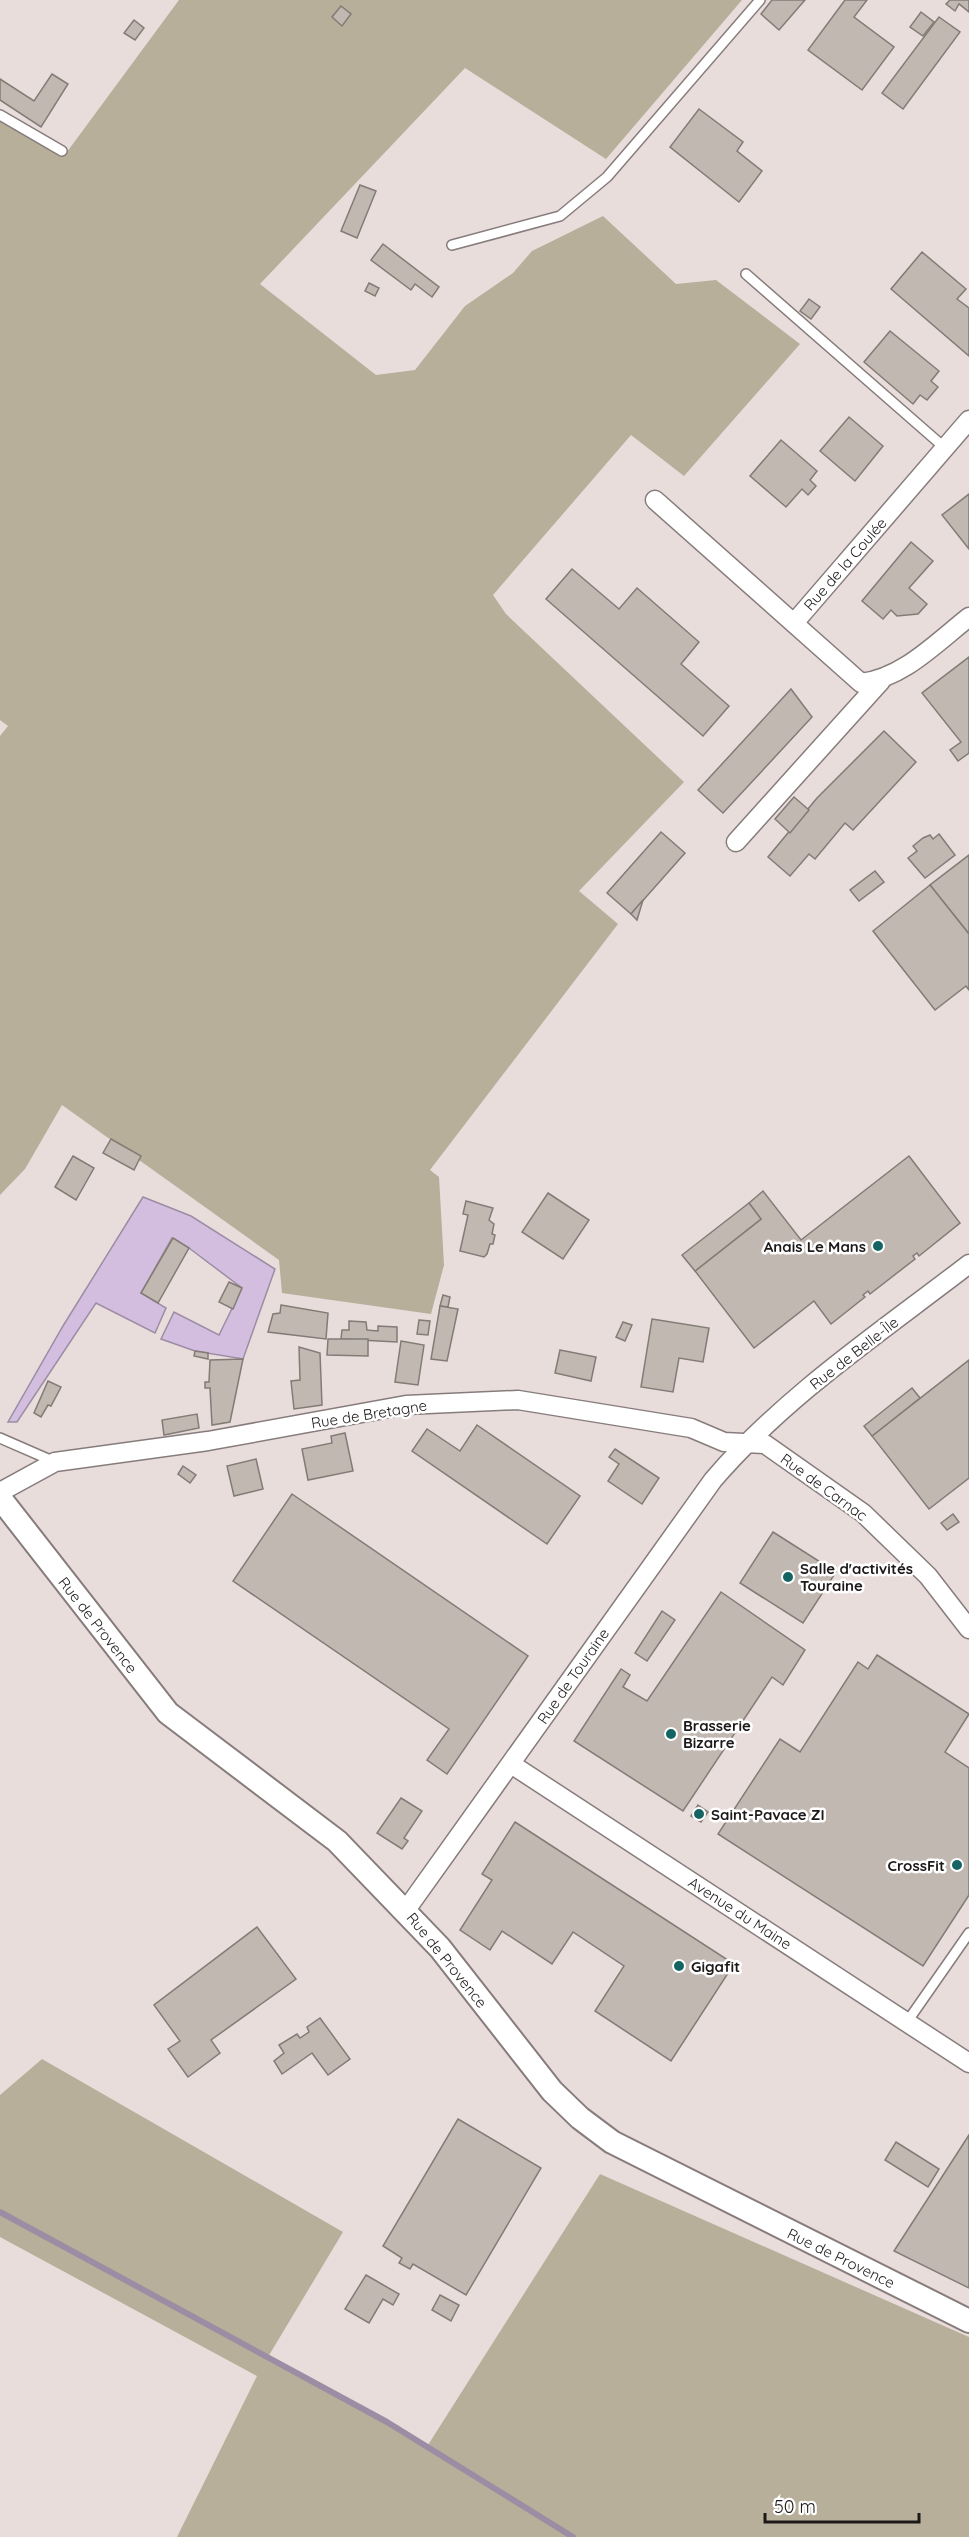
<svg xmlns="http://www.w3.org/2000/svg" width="969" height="2537" viewBox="0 0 969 2537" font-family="Quicksand,sans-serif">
<rect width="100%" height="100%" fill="#e9dddc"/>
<!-- green -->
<g fill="#b7af99">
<path d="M179,0H742L606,159L465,68L260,284L376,375L415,370L465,306L513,273L532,251L603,216L676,284L716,280L800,344L684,476L631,435L493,595L506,614L684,782L579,891L618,924L430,1170L439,1177L444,1265L431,1314L282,1293L279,1260L62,1105L25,1169L0,1195V736L8,726L0,720V121L64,156Z"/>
<path d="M42,2059L343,2232L268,2357L428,2445L600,2174L969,2337V2537H177L257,2376L0,2237V2095Z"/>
</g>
<!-- water -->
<path fill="#d3bee0" stroke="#9c8ca4" stroke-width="1.5" d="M143,1197L191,1216L275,1269L243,1359L195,1351L161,1339L174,1312L219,1335L242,1288L189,1248L172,1238L141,1293L166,1308L155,1333L96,1303L17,1422H8L63,1326Z"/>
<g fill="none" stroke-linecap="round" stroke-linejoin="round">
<!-- stream -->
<path stroke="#9c8ca4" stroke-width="6" d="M0,2212L387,2422L573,2537"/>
</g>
<!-- building -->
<g fill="#c1b8b2" stroke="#837b75" stroke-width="1.5">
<path d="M772,0H805L779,30L761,14Z"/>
<path d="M845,0H867L854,17L894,47L862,90L808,50Z"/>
<path d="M950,0H969V12L959,4L955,11L946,4Z"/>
<path d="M341,6L351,14L342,26L332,17Z"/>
<path d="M921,12L934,22L923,36L910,27Z"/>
<path d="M939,17L960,32L903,109L882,93Z"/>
<path d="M134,20L144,28L135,40L124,33Z"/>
<path d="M52,74L68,84L41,127L0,100V79L34,101Z"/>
<path d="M699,109L743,142L737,151L762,171L739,202L670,147Z"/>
<path d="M360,185L376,191L357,238L341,231Z"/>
<path d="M383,244L439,287L432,297L415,284L411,290L371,260Z"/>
<path d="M922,252L966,289L957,299L969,308V356L891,289Z"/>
<path d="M369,283L379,288L375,296L365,291Z"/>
<path d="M809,299L820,307L811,319L800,311Z"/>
<path d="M890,331L939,371L931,381L938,387L927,400L920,395L913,404L864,362Z"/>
<path d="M849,417L883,446L855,481L820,451Z"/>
<path d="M781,440L817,471L810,480L816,486L808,495L802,489L786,507L750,476Z"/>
<path d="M969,494V549L942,515Z"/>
<path d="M911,542L933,561L909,588L927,604L918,614L897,616L891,610L883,619L862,601Z"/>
<path d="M572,569L619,609L637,588L699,642L681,664L729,706L703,736L546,599Z"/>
<path d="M969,657V753L958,761L950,750L961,742L922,693Z"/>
<path d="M791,689L812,717L723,813L698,790Z"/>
<path d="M884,731L916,762L853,830L845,823L815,859L809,854L790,876L768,857L817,798Z"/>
<path d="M794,797L809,810L790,833L775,819Z"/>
<path d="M661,832L685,853L631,914L607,893Z"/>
<path d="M939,834L955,855L925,878L908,858L917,851L913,846L923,838L930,835L933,839Z"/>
<path d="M969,855V934L930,885Z"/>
<path d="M875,871L884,882L859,901L850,890Z"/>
<path d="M930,885L969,934V990L966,986L935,1010L873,931Z"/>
<path d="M643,900L637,920L631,914Z"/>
<path d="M111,1139L141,1156L134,1170L103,1153Z"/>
<path d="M73,1156L94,1168L76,1200L55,1187Z"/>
<path d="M909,1156L960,1223L919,1256L917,1253L913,1256L915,1259L870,1294L868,1291L863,1295L865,1297L831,1324L814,1301L754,1348L695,1271L761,1219L749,1203L763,1191L801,1240Z"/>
<path d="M548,1193L589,1220L563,1259L522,1232Z"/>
<path d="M466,1201L493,1208L489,1220L494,1224L492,1234L495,1235L493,1244H490L487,1254L484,1257L460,1251L468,1215L463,1214Z"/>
<path d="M749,1203L761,1219L695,1271L682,1255Z"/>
<path d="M173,1238L189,1248L158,1303L141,1293Z"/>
<path d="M229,1282L242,1288L233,1309L219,1302Z"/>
<path d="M443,1295L450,1297L448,1307L440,1306Z"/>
<path d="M281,1305L328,1313L326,1339L268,1332L273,1314L280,1313Z"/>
<path d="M440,1306L458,1309L447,1361L431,1359Z"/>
<path d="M652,1319L709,1328L703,1362L679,1358L673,1392L641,1387Z"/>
<path d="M419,1320L430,1321L428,1335L417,1334Z"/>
<path d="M349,1321L366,1322L367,1330L378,1331V1326L397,1327V1342L341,1339L342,1330H349Z"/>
<path d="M623,1322L632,1325L625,1341L616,1337Z"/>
<path d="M328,1339H368V1356L327,1355Z"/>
<path d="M401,1341L424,1345L418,1385L395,1382Z"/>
<path d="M299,1347L320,1353L322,1405L294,1409L291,1381L300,1380Z"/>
<path d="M560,1350L596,1357L591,1381L555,1373Z"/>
<path d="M195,1351L208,1353V1359L194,1356Z"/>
<path d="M243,1359L230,1422L212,1425L210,1388H205V1382H209L210,1360Z"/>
<path d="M969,1360V1478L929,1509L872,1436Z"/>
<path d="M48,1381L61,1387L51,1406L48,1405L41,1417L34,1413Z"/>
<path d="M912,1388L920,1398L872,1436L864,1426Z"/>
<path d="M197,1414L199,1428L164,1435L162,1420Z"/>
<path d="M477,1425L580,1496L547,1544L412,1451L427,1429L460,1451Z"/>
<path d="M345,1433L353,1471L308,1480L302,1449L332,1443L331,1436Z"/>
<path d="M615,1449L659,1478L642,1504L608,1481L619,1464L609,1457Z"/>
<path d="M256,1459L263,1489L234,1496L227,1466Z"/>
<path d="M183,1466L196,1475L190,1483L178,1474Z"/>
<path d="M292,1494L528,1656L447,1774L427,1760L449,1729L233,1581Z"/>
<path d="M953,1514L959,1522L947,1530L941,1523Z"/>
<path d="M773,1532L836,1572L803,1623L740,1583Z"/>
<path d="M721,1592L805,1650L783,1685L772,1677L683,1811L574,1741L621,1669L630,1675L623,1687L647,1701Z"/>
<path d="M662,1611L675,1620L647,1661L635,1653Z"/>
<path d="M877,1655L969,1714L945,1752L969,1768V1895L923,1966L718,1834L780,1739L800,1752L858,1662L868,1669Z"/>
<path d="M401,1798L422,1811L404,1838L408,1841L402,1849L377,1833Z"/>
<path d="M698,1805L708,1812L701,1822L691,1816Z"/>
<path d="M515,1822L734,1964L671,2061L595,2011L624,1966L573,1932L552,1964L502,1931L490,1950L460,1930L492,1880L482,1874Z"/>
<path d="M257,1927L296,1979L211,2040L220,2053L188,2077L168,2049L180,2041L154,2005Z"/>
<path d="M320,2018L350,2059L328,2075L312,2053L282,2074L274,2061L284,2053L279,2045L297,2034L300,2038L309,2032L307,2027Z"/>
<path d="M458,2119L541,2168L466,2295L413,2264L410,2269L399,2263L402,2258L383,2246Z"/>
<path d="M969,2135V2288L894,2251Z"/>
<path d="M896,2142L939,2169L928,2187L885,2160Z"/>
<path d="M366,2275L399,2294L393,2305L383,2299L369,2323L345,2309Z"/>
<path d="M440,2295L459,2305L451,2321L432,2310Z"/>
</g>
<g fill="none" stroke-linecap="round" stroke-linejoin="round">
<defs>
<g id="service">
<path d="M0,115L62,151"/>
<path d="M452,245L560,216L607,177L760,0"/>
<path d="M746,274L945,448"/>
<path d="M0,1438L55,1462"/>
<path d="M907,2022L969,1933"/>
</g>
<g id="minor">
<path d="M655,500L861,683C903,678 936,643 969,617"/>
<path d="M794,623L969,420"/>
<path d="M736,842L881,681"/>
<path d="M0,1492L55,1462L208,1441L406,1405L518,1400L691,1428L724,1442L765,1444L863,1513L928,1576L969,1629"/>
<path d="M511,1764L969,2063"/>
<path d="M406,1910L713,1480C786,1395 881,1332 969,1264"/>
</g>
<path id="tertiary" d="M0,1498L168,1713L337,1841L440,1948L552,2091L580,2118L612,2142L969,2321"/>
</defs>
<!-- service casing -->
<use href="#service" stroke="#877c7c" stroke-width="12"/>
<!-- minor casing -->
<use href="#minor" stroke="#877c7c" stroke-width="21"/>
<!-- tertiary casing -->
<use href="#tertiary" stroke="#877c7c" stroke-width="26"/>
<!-- service -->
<use href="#service" stroke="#fff" stroke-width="9"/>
<!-- minor -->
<use href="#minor" stroke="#fff" stroke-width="18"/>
<!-- tertiary -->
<use href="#tertiary" stroke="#fff" stroke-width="22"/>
</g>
<!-- markers -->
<g fill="#156464" stroke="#fff" stroke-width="2">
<circle cx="878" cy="1246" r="6"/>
<circle cx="788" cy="1577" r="6"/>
<circle cx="671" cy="1734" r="6"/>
<circle cx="699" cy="1814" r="6"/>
<circle cx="957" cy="1865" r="6"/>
<circle cx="679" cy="1966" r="6"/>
</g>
<g text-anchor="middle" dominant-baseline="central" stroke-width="5" stroke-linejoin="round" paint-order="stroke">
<!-- street labels -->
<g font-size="15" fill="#1d1919" stroke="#fff">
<text transform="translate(845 564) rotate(-49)">Rue de la Coulée</text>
<text transform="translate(854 1353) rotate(-38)">Rue de Belle-Île</text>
<text transform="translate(369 1414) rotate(-9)">Rue de Bretagne</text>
<text transform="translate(824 1487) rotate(36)">Rue de Carnac</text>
<text transform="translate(98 1625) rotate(52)">Rue de Provence</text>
<text transform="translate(573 1676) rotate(-55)">Rue de Touraine</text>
<text transform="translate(740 1913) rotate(33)">Avenue du Maine</text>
<text transform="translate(447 1960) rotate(51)">Rue de Provence</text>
<text transform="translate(841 2258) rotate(26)">Rue de Provence</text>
</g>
<!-- poi labels -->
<g font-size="15" font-weight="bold" fill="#1d1919" stroke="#fff" text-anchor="start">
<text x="866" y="1246" text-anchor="end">Anais Le Mans</text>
<text x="800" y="1568">Salle d'activités<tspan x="800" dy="17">Touraine</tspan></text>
<text x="683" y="1725">Brasserie<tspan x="683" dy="17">Bizarre</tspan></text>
<text x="711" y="1814">Saint-Pavace ZI</text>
<text x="945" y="1865" text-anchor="end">CrossFit</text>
<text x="691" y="1966">Gigafit</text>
</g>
</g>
<!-- scale -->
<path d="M765 2513v9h154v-9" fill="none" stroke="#1d1919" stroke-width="3"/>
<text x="774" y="2513" font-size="18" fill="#1d1919" stroke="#ffffff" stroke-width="4.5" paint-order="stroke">50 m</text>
</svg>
